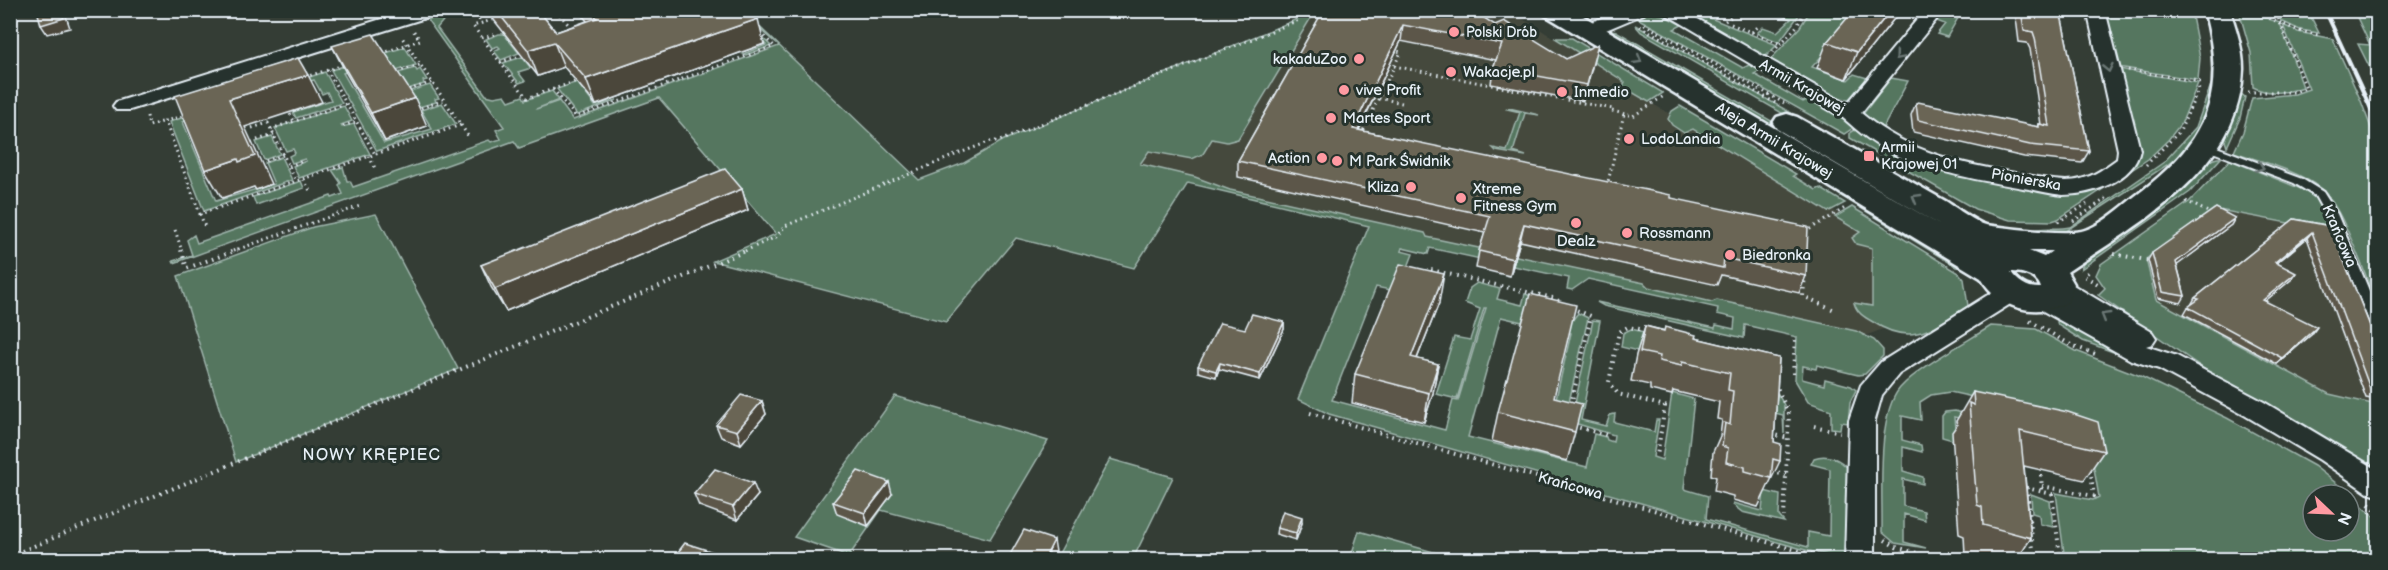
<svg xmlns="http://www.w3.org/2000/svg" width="2388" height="570" viewBox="0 0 2388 570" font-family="'Balsamiq Sans',sans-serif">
<rect width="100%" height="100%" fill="#343d35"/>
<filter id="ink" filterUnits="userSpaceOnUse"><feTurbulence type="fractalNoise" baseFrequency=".0167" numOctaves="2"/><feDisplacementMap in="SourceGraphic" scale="12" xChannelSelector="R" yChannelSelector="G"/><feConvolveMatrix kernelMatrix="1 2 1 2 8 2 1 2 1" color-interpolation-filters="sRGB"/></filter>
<g filter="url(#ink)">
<!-- built -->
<g fill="#44493e">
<path d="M1315,11H1510L1619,78L1625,83L1624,87L1840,214L1865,231L1874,234L1883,329L1860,338L1016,143L1305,26Z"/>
<path d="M2214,209L2331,231L2377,351V405L2329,394L2156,300L2146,259Z"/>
</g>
<!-- green -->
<g fill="#55765f" stroke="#9eb4ac" stroke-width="1.5" fill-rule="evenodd">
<path d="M743,11L919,180L964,163L1004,140L1295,20L1301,11H1315L1238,139L1227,142L1212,139L1203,154L1192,159L1149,151L1140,164L1195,177L1230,190L1425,233L1427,237L1644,283L1648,287L1712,302L1717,300L1856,331L1874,340L1883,350V356L1865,374L1858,375L1817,365L1816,369L1803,366L1802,379L1824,385L1825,379L1851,386L1856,390L1850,402L1848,423L1841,422L1840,429L1831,428V410L1808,402L1795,380L1797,337L1745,325L1744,338L1604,306L1597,302L1715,328L1716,325L1734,329L1735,318L1717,314L1718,308L1588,279L1572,290L1567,289L1569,278L1430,248L1428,254L1402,248L1401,251L1413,254L1403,280L1395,291L1376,287L1332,400L1445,430L1453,400L1458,401L1486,308H1484L1457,399L1436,394L1454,337L1470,340L1480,309L1465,303L1470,288L1477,283L1500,289L1497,299L1522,305L1525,294L1532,296L1522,322L1501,317L1468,437L1587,467L1594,434L1606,437L1607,440L1613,442L1614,435L1571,422L1593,320L1600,321L1581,420L1606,426L1610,415L1615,414L1614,422L1654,432L1656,420H1659L1653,457L1662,460L1672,393L1694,399L1684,489L1708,496L1706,519L1808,547V532L1829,536L1830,469L1811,464L1814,458C1827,453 1841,459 1849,470L1847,559L1809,551L1329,414L1298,399L1369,226L1188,183L1134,268L1016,238L946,322L713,261L776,234L659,98L519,148L514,141L174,263L173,261L192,255L187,240L194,235L197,243L331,196L332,198L343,194L339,185L341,183L332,170L343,167L347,181H350L353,187L489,140L491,142L501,139L496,130L504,127L426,18L442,13L447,16L437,28L486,95L494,97L505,95L509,101L523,96L525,100L552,91L559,100L536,109L559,101L573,120L779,46L749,20Z"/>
<path d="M1693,11L1777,45L1765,57L1688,13Z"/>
<path d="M1768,11H1802L1779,42L1757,33L1763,27L1777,32L1791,19Z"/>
<path d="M1810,11H1862L1812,67L1848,80L1854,74L1867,78L1849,99L1839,98L1770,60L1800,27Z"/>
<path d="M1942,11H1962L1947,37L1937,34L1945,24L1934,20Z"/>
<path d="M2105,11H2191L2200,58L2198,80L2118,67Z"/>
<path d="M2239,11H2247L2280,23L2303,87C2288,93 2268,95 2253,87L2251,53Z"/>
<path d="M2277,11H2308L2319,33L2300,30L2281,21Z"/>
<path d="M2354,11H2377V82L2358,44L2370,45Z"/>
<path d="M1649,13L1663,15L1682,25L1674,29L1743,68L1751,64L1762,70L1754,74L1803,102L1812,98L1856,126L1844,134L1637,18Z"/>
<path d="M747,23L771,46L746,55L743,54L766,45L748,27L580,86L595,106L617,100L577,115L557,89Z"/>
<path d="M1635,25L1848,145L1801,124L1641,32Z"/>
<path d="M2283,25L2298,32L2333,39L2361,101L2377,144V304C2366,278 2341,202 2320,188C2296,170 2263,162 2234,152L2243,132L2252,98L2295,94L2309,89Z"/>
<path d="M1610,30L1616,31L1830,155L1847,170L1766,129L1606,32Z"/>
<path d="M499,34H504L519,53L501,60L494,51L500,48L498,46L492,48L486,39Z"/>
<path d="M1555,38H1572L1663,93L1649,102L1623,87L1625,83L1619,78Z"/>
<path d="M405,47L416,65L396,71L387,59L343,73L384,143L432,129L421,110L442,103L456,124L377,151L331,70Z"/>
<path d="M522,57L531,68L518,72L525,81L519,83L503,63Z"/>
<path d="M415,68L417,71L420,69L427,80L423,81L424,84L408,89L398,73Z"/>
<path d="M2119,69L2198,83L2182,122L2168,140L2148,159L2058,219L2052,221L2010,220L1975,209L1850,138V133L1858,128L1908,160L1920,165L2059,193L2130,169L2138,159L2139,150Z"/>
<path d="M325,72L342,103L296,118L293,112L331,100L327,92L322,94L314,80L183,122L216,201L274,184L265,163L281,157L292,180L204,211L169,122Z"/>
<path d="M1891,78L1908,81L1883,128L1863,114Z"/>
<path d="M430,85L439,98L435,99L436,102L419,107L410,91Z"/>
<path d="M2211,85L2217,87L2213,102L2190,147L2167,165L2064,232L2030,231C2040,226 2057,230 2070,227L2164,162L2196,127Z"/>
<path d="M2239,92L2245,97L2240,118L2227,147L2225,141Z"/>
<path d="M344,106L352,121L341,125L342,127L354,124L370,154L299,178L293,166L306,161L305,159L292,163L289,156L295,153L293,149L286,151L275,128Z"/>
<path d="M1680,106L1796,174L1793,176L1816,190L1820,188L1845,203L1828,212L1693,129L1684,133L1672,125L1668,119L1672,111Z"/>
<path d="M1509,108L1539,115L1525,113L1513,152L1526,156L1496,151L1493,148L1507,151L1520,112L1507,109Z"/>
<path d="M272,137L280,154L264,160L256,142Z"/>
<path d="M2217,158H2221L2190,192L2081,269L2085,259L2180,192L2211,160Z"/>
<path d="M2230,160L2306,191L2318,201L2331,231L2214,209L2146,259L2156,300L2329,394L2377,405V475L2233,389L2098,295L2105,288L2096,275L2101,264L2189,202Z"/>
<path d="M301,181L304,188L256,205L253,197Z"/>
<path d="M1838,194L1882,213L1968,268L1957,267Z"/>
<path d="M1852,207L1959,273L1964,279L1968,306C1934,327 1913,348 1873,322C1864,317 1857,313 1854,303L1872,306V248L1856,244L1852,238L1860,232L1835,217Z"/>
<path d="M376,214L458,369L236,462L178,276L313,227Z"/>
<path d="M1578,313L1588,318L1565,420L1552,416L1571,333L1550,328L1571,322Z"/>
<path d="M2060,319L2127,357L2083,341L2058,325L2057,322Z"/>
<path d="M1991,326L2036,329L2076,351L2138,375L2227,418L2314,466L2341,487L2377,519V559L2083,560L2064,553L2056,493L2093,500L2099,497L2089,439L1973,397L1950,392L1931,395L1920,402L1921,420L1902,416V440L1921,445L1922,452L1903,447V471L1923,477V484L1903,479V506L1924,511L1925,520L1904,514V542L1926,548L1895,543L1882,532C1883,495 1876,416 1900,388C1917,368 1966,342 1991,326ZM2313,495H2349V531H2313Z"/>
<path d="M1631,329L1742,355L1764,369L1784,405V434L1783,415L1771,412L1773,384L1621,347L1623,333Z"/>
<path d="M895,396L1048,441L990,539L881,510L849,556L794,537Z"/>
<path d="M1955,411L1981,418V423L1954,417L1956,441L1942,437V416L1945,412Z"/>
<path d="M1110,459L1173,477L1133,559H1056Z"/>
<path d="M1764,491L1780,495L1779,516L1784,522L1742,512L1733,505V503L1762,511Z"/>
<path d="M2031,494L2050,501L2053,527L2040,524L2039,515L2032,513Z"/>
<path d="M1359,531L1451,557L1459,559H1350Z"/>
</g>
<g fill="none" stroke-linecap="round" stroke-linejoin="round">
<defs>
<path id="lane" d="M2206,143L2302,179L2323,192L2337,214L2378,312V332L2372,328L2325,214L2315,196L2294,183L2202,148L2201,146L2202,144Z"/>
<g id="street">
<path d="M410,10H440L438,14L130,110H116L113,106L116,102Z"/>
<path d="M1620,10H1646L1644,14L1594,35H1580L1578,31L1580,27Z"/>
<path d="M1659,10H1682L1847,104L1925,10H1944L1861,113C1909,154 1966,165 2027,175C2044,178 2063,184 2081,179C2094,176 2106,167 2117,159L2118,150L2087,10H2105L2140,150C2134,181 2091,195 2063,195C2050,194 2036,190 2023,188C1978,180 1932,172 1891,153C1873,144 1858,131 1843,118Z"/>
<path d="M2059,280L2068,282L2152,332L2156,338L2152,344L2146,346L2177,356L2264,402L2378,470V496L2368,493L2320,460L2246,416L2159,369L2131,360L2034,306L2031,300L2034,294L2043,292L2051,294L2047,288L2050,282Z"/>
<path d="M2011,284L2020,286L2023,292L2020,298L1899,374L1882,395L1875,420V560H1845L1849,420L1861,385L1881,362L2002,286Z"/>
</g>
<path id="secondary" d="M1542,10H1573L1948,230L1777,129L1773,123L1777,117L1787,114L1797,117C1847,145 1897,174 1947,202C1956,208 1977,223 1986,225C2006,228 2068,236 2085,230C2100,226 2122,207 2134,197C2205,144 2229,98 2204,10H2230C2236,29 2243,49 2243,69C2240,170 2141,222 2067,272L2074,284L2068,302C2036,319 1999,309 1981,278L1545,15ZM2029,251H2052L2044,257ZM2011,272C2023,272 2038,276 2041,288C2028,289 2018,282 2011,272Z"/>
</defs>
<!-- lane casing -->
<use href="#lane" stroke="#e8f1f8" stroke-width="4"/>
<!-- street casing -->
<use href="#street" stroke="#e8f1f8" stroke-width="4"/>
<!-- secondary casing -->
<use href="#secondary" stroke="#e8f1f8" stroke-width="5"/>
<!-- path-far1 -->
<g stroke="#e8f1f8" stroke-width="3" stroke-dasharray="1.5 4" stroke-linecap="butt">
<path d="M472,10L482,23"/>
<path d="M556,10L573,30"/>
<path d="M2249,10L2300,31L2319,35"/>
<path d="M559,14L570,10"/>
<path d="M498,18L473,26L527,98L580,80"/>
<path d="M1725,21L1732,16"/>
<path d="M1644,24L1784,103"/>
<path d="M1731,24L1781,44"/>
<path d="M1640,26L1779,105"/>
<path d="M1752,32L1759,26"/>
<path d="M482,38L497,34"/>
<path d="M1773,52L1797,26L1806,10"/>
<path d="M382,53L420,40L413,30"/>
<path d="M500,62L517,57"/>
<path d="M1394,66L1613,109L1612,111L1633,116L1664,96"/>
<path d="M327,70L375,154"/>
<path d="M2128,70L2202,82"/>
<path d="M397,72L420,65"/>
<path d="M305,77L344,65"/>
<path d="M553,89L576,117L774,46L759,32"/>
<path d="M409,90L432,82"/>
<path d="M2248,92H2294L2306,88L2275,10"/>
<path d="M1379,98L1402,103"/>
<path d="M421,108L444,100"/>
<path d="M290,114L294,121"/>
<path d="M187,115L165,121L200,214L461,125L401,36"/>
<path d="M147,116L149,126L165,121"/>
<path d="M461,125L468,136"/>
<path d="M343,126L356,122"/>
<path d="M252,128L268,123L296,181"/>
<path d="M271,129L346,104"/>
<path d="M1361,135L1401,52L1394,50"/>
<path d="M257,140L274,135"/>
<path d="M369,156L375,168"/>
<path d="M266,161L283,155"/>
<path d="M2146,165L2180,131L2200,86"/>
<path d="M289,166L303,161"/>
<path d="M304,179L310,191"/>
<path d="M1607,186L1624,114"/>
<path d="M2186,201L2212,214"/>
<path d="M200,214L205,227"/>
<path d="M2073,221L2107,198"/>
<path d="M2058,222L2087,204"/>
<path d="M175,230L182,251"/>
<path d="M1805,232L1845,208"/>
<path d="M233,251L360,206"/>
<path d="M745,251L776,237L785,226L960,153L991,141H999L1299,20L1305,10"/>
</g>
<!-- path -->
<g stroke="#e8f1f8" stroke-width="4" stroke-dasharray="1.5 5" stroke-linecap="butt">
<path d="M181,250L187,268L237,250"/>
<path d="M2114,254L2151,261"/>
<path d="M1431,270L1553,298L1562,303"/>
<path d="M2088,272L2084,276L2098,284L2095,286"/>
<path d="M1805,275L1803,296L1837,311"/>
<path d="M1571,308L1591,316L1571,405"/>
<path d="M2030,321L2071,345L2095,354"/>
<path d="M1646,330L1628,327L1619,332L1609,382L1618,394L1665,406L1657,456"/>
<path d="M1793,374L1795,338"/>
<path d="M1775,383L1789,414L1784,517"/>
<path d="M1310,413L1831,560"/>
<path d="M1573,426L1610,436"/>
<path d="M1814,426L1840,432"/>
<path d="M1771,434L1788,438"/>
<path d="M1772,472L1786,475"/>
<path d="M2041,475L2042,492"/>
<path d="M2042,486L2094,496L2090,467"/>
<path d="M2369,504L2378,513"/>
<path d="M1885,540L1896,547L1941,560"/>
<path d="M10,556L748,250"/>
<path d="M2034,560L2027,488L2052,494L2060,556L2074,560"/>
</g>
<!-- lane -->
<use href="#lane" fill="#26332d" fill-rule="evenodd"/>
<!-- street -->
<use href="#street" fill="#26332d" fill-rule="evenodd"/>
<!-- secondary -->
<use href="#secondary" fill="#26332d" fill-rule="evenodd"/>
<!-- rail -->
<path stroke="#e8f1f8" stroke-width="4" d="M2325,10L2378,124"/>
</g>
<!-- wall -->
<g fill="#5c5748" stroke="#e8f1f8" stroke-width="1.5">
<path d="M490,10H538L556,32L587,21L578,10H749L764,44L596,105L564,67L538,76L494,20Z"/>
<path d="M1901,10L1846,79L1817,68L1827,42Z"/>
<path d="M2015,10H2060L2089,151L2082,163L2024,157L1913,132L1911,115L1916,103L2037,127L2039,124L2041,125L2030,49L2027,43L2019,42Z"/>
<path d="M1319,18L1495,25L1566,59L1594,60L1583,101L1491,84L1493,68L1496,60L1401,41L1359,130L1671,198L1806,276L1799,293L1721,275L1717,285L1520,241L1510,276L1476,268L1479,251L1485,233L1238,177V161Z"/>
<path d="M332,46L427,126L385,141L346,73Z"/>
<path d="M742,189L748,210L506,311L491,287L481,265Z"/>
<path d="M2235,218L2231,225L2177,265L2185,296L2181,303L2158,298L2148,260L2152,253Z"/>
<path d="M2294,219L2330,226L2378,346V400L2366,398L2307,238L2277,263L2292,279L2265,301L2312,334L2277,364L2184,314L2188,307L2192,305H2191L2195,298Z"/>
<path d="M1439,303L1417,359L1438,364L1433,393L1424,422L1352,403L1355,374Z"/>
<path d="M1284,322V329L1260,380L1219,369L1216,377L1198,372V366L1245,329Z"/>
<path d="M1645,326L1779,358L1774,442L1780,461L1758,507L1733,500V496L1714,491L1716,477L1711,475L1713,452L1720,436L1722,420L1717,419L1719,402L1673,391L1672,395L1650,390V385L1631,381L1636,355Z"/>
<path d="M1973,392L2104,451L2084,480L2024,466L2031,538L2017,560H1986L1965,554L1964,536L1959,534L1952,432L1957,425L1956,421Z"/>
<path d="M1554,397L1575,432L1567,461L1492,441L1498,412Z"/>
<path d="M762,401L766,414L741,444L721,437L716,425Z"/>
<path d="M694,494L758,495L737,520L699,506Z"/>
<path d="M892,494L868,526L837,514L833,502Z"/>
<path d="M1302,523L1296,540L1276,534L1277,528Z"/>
</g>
<!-- shaded-wall -->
<g fill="#4b473b" stroke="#e8f1f8" stroke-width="1.5">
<path d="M61,10H64L70,28L47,34L41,25Z"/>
<path d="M1891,10H1901L1846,79L1857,52Z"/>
<path d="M758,19L764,44L596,105L586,79Z"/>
<path d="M1403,25L1401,41L1351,145L1353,129Z"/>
<path d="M554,42L564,67L538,76L528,50Z"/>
<path d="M308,75L322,102L245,127L271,184L256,190L254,187L222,198L205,170L238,159L229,99Z"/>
<path d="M415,98L427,126L385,141L371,113Z"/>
<path d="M742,189L748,210L506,311L495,289Z"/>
<path d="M2235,218L2231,225L2172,269L2176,262Z"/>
<path d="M1524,224L1520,241L1510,276L1513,259Z"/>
<path d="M2312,232L2307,238L2270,268L2275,262Z"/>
<path d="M2296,273L2292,279L2259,306L2263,300Z"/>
<path d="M1444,274L1439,303L1406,386L1411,357Z"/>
<path d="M1284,322V329L1260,380V374Z"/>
<path d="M2317,327L2312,334L2277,364L2282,358Z"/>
<path d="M1220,363L1219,369L1216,377V371Z"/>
<path d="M1438,364L1433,393L1424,422L1429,393Z"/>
<path d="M762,401L766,414L741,444L737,431Z"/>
<path d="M889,482L892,494L868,526L865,513Z"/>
<path d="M753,483L758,495L737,520L733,507Z"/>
<path d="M1302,517V523L1296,540V533Z"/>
<path d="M1054,540L1056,552L1052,560H1044Z"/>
<path d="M713,552L716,558L715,560H707Z"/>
</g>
<!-- building -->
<g fill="#6b6554" stroke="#e8f1f8" stroke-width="1.5">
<path d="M37,10H61L64,18L41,25Z"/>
<path d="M496,10H538L556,32L597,18L590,10H749L758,19L586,79L554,42L528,50Z"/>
<path d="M1339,10H1472L1495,25L1504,21L1566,59L1598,44L1587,85L1493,68L1502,44L1403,25L1353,129L1671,195V198L1808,227L1806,276L1724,258L1723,268L1524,224L1513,259L1479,251L1490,216L1238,161L1319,18Z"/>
<path d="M1854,10H1891L1857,52L1827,42Z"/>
<path d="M2021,10H2060L2089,151L2030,145L1918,120L1916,103L1918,102L2039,127V124L2049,126L2035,38L2033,32L2024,30Z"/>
<path d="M373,34L415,98L371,113L332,46Z"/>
<path d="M298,58L308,75L229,99L255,156L239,162L238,159L205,170L175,96Z"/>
<path d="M725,169L742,189L495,289L481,265Z"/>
<path d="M2216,208L2235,218L2176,262L2185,296L2162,292L2152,253Z"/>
<path d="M2294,219L2330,226L2378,346V392L2371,391L2312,232L2275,262L2296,273L2263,300L2317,327L2282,358L2188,307L2199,299L2195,298Z"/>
<path d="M1400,264L1444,274L1411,357L1438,364L1429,393L1355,374Z"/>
<path d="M1530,294L1576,305L1554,397L1582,404L1575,432L1498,412Z"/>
<path d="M1252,314L1284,322L1260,374L1220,363L1216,371L1198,366L1220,323L1245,329Z"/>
<path d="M1645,326L1664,331L1665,327L1696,335L1695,338L1779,358L1774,442L1781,444L1780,461L1773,459L1771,478L1745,471V467L1726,462L1728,448L1722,446L1725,423L1730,425L1733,391L1728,390L1730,373L1682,362V366L1659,361L1660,356L1640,352Z"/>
<path d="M1973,392L2068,412L2098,422L2104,451L2020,431L2031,538L1983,525L1982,507L1977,505L1969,403L1974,405Z"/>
<path d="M741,395L762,401L737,431L716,425Z"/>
<path d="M715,469L753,483L733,507L694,494Z"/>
<path d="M858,471L889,482L865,513L833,502Z"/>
<path d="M1283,511L1302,517L1296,533L1277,528Z"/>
<path d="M1024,530L1054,540L1044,560H1007Z"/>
<path d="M685,543L713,552L707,560H672Z"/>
<path d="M442,550L468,560H432Z"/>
</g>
<!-- one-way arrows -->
<defs><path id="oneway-chevron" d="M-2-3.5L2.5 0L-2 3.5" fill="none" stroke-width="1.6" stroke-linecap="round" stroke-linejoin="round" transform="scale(1.5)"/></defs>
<g stroke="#6a7674">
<use href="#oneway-chevron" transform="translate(1899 56) rotate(130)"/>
<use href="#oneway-chevron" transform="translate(1638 60) rotate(31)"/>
<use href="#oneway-chevron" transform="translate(2108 68) rotate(77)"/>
<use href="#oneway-chevron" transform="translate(2260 167) rotate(21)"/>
<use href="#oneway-chevron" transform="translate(1916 198) rotate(-150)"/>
<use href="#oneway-chevron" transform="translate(2105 316) rotate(-149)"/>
</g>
</g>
<!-- markers -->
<g fill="#ff9aa2" stroke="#26332d" stroke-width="2">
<circle cx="1454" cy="32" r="6"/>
<circle cx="1359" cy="59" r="6"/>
<circle cx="1451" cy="72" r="6"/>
<circle cx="1344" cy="90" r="6"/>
<circle cx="1562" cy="92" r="6"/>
<circle cx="1331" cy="118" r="6"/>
<circle cx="1629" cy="139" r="6"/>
<rect x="1863" y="150" width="12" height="12" rx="3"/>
<circle cx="1322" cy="158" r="6"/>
<circle cx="1337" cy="161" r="6"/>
<circle cx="1411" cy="187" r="6"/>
<circle cx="1461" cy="198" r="6"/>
<circle cx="1576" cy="223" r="6"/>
<circle cx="1627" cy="233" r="6"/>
<circle cx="1730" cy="255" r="6"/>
</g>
<g text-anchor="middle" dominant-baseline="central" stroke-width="6" stroke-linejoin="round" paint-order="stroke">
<!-- far-poi labels -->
<g font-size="14" fill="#e8f1f8" stroke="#26332d" text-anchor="start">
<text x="1466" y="32">Polski Drób</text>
</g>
<!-- poi labels -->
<g font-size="15" fill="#e8f1f8" stroke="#26332d" text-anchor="start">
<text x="1347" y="59" text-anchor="end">kakaduZoo</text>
<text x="1463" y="72">Wakacje.pl</text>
<text x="1356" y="90">vive Profit</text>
<text x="1574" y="92">Inmedio</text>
<text x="1343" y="118">Martes Sport</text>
<text x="1641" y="139">LodoLandia</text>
<text x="1881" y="147">Armii<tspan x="1881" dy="17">Krajowej 01</tspan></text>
<text x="1310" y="158" text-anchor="end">Action</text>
<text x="1349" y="161">M Park Świdnik</text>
<text x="1399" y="187" text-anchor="end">Kliza</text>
<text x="1473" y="189">Xtreme<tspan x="1473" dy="17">Fitness Gym</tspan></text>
<text x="1639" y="233">Rossmann</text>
<text x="1576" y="241" text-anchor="middle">Dealz</text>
<text x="1742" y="255">Biedronka</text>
</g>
<!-- street labels -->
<g font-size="15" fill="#e8f1f8" stroke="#26332d">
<text transform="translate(1802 87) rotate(30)">Armii Krajowej</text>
<text transform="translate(1774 141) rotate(31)">Aleja Armii Krajowej</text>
<text transform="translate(2026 180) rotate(10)">Pionierska</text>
<text transform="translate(2339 236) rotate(67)">Krańcowa</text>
<text transform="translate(1570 486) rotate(16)">Krańcowa</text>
</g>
<!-- neighbourhood labels -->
<g font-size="16" letter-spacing="1.5" fill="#e8f1f8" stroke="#26332d">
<text x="372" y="455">NOWY KRĘPIEC</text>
</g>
</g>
<!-- margin -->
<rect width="2388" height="570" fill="none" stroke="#26332d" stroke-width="36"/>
<rect x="18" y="18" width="2352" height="534" fill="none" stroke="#e8f1f8" stroke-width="2" filter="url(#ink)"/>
<!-- north arrow -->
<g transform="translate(2331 513) rotate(113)"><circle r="28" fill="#26332d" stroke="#747f7e" stroke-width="1.5"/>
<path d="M0-4.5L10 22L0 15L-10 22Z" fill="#ff9aa2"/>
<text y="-9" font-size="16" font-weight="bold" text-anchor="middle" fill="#e8f1f8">N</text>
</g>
</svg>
